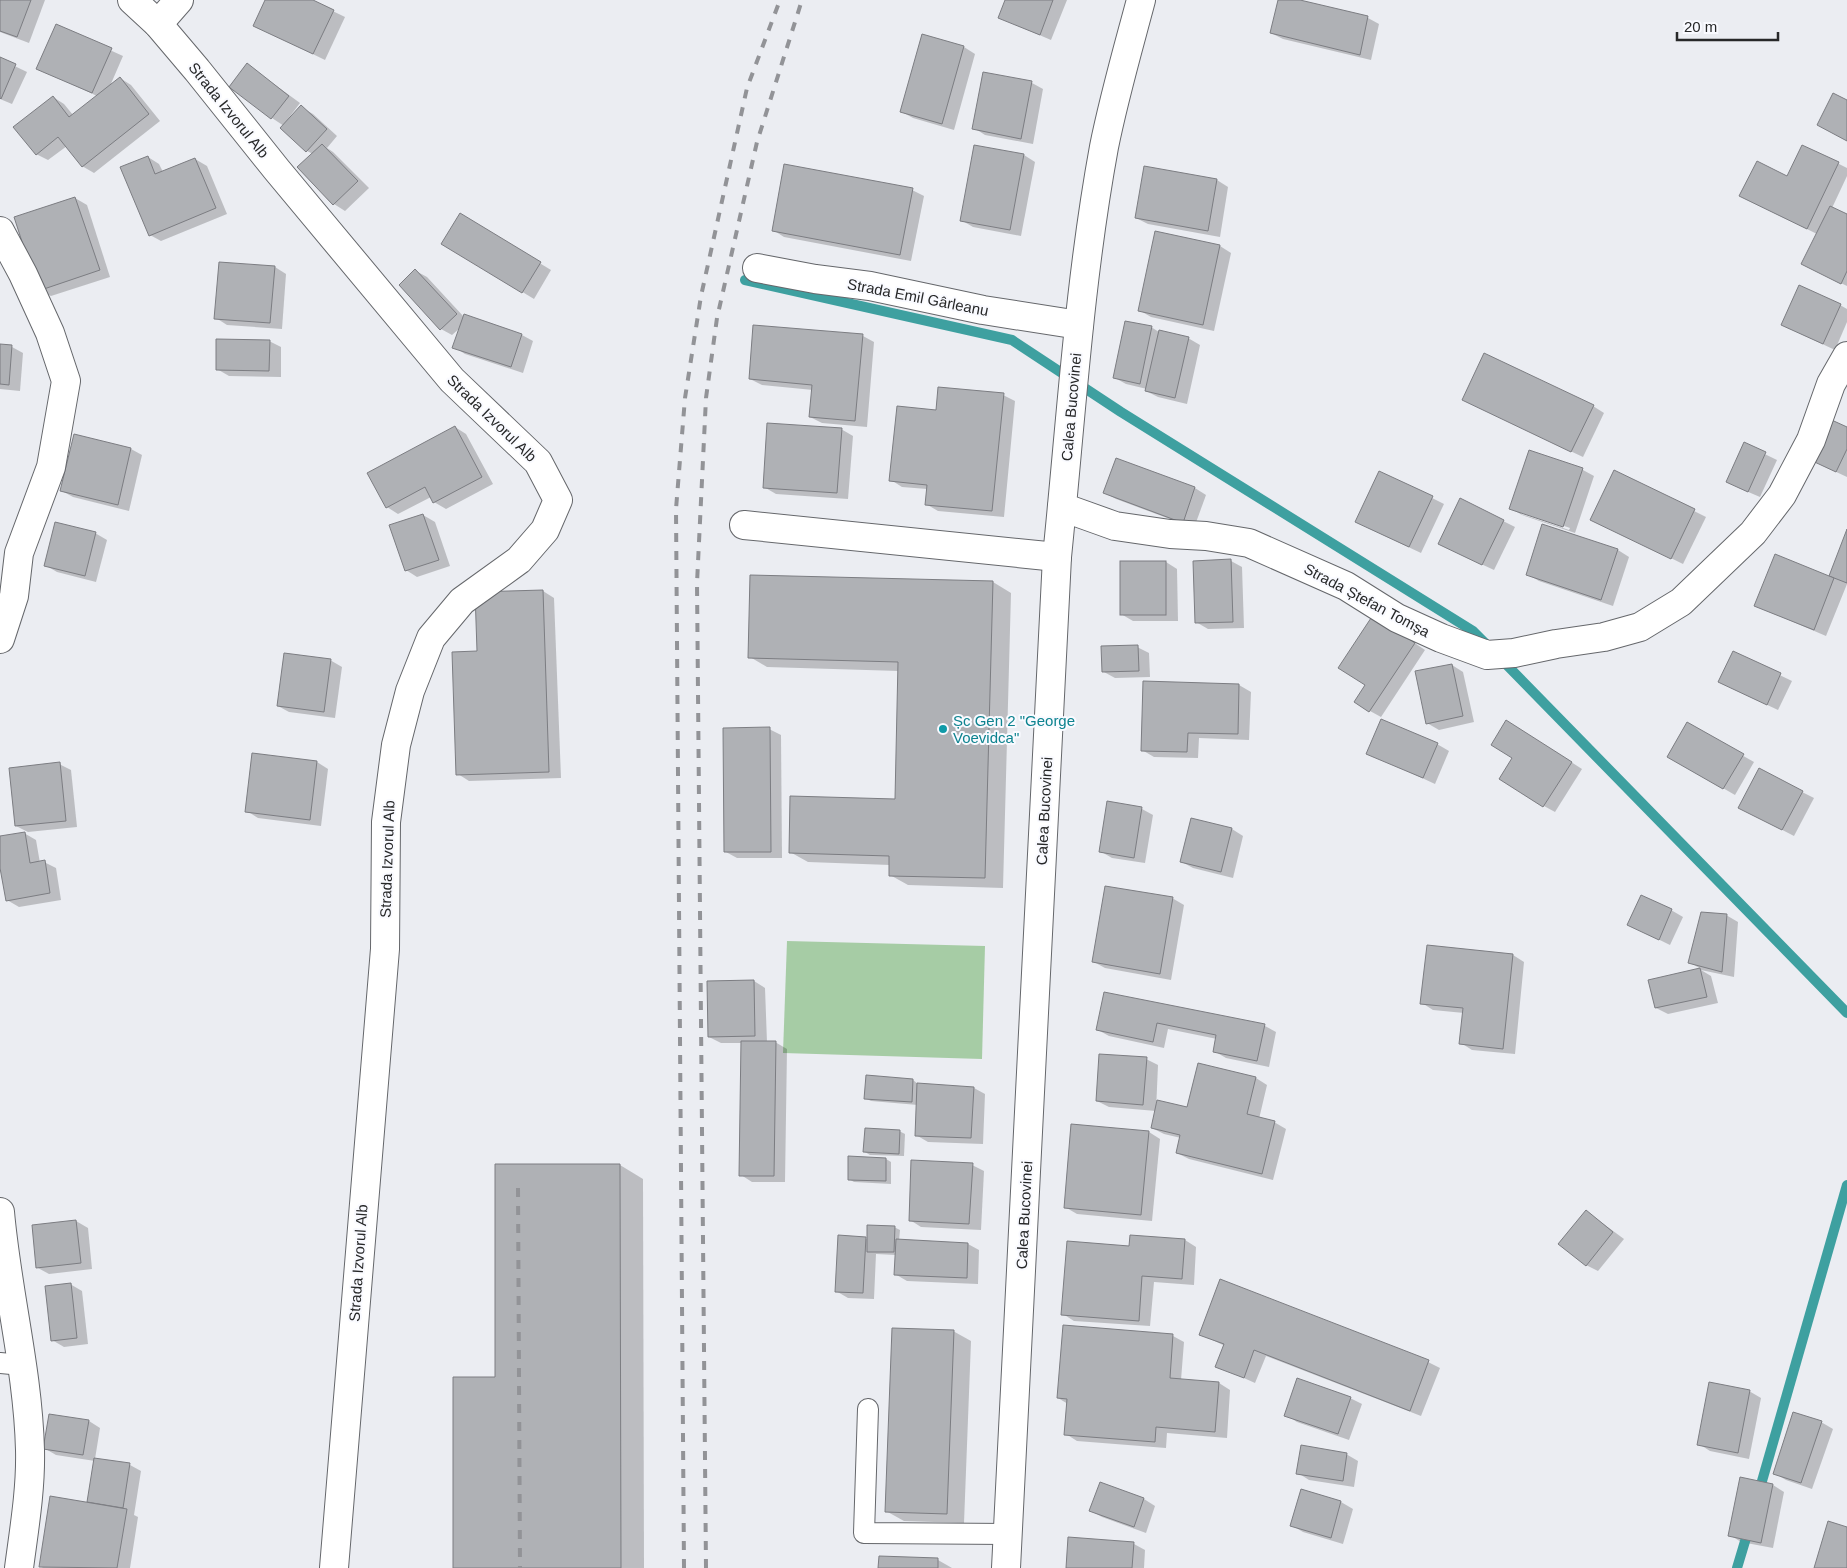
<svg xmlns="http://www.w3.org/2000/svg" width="1847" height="1568" viewBox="0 0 1847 1568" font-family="Helvetica,sans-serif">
<rect width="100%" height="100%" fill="#ebedf2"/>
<!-- green -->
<path fill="#a6cca5" d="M787,941L985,946L982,1059L783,1053Z"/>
<!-- shadow -->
<g fill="#0003" fill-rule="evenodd">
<path d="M0,0H45L29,43L0,32Z"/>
<path d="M267,0H310L345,17L325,60L255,26Z"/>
<path d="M1007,0H1067L1051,40L1000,18Z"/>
<path d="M1279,0H1295L1368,18L1379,24L1371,60L1283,39L1271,33Z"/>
<path d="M57,26L123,56L110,86L120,78L131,85L160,121L94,173L82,166L67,146L48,160L36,154L53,97L64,104L73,115L97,96L38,68Z"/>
<path d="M923,36L964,47L975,54L954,130L913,118L902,112Z"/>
<path d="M0,59L27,72L12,104L0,99Z"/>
<path d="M248,65L300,103L288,119L289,120L301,107L313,114L337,136L327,148L333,152L369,188L345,211L334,204L313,154L307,151L284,126L272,118Z"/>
<path d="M984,73L1032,83L1043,89L1033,144L985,135L974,128Z"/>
<path d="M1803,146L1847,168V176L1832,208L1847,216V286L1814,270L1817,234L1752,202L1788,177Z"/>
<path d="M1024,155L1035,162L1021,236L973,227L961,220Z"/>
<path d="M148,157L159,164L163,172L195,159L207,166L227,214L161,241L150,235Z"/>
<path d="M1145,168L1217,180L1228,187L1220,237L1148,224L1136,218Z"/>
<path d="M912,190L924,196L911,261L784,237L773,230Z"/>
<path d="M75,198L87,205L110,277L51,296L39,290Z"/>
<path d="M472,222L551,270L534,299L443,244Z"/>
<path d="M1156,232L1220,246L1231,253L1214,331L1151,317L1139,310Z"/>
<path d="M275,267L286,274L282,329L227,325L216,318Z"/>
<path d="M416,271L427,277L464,317L522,335L533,341L523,373L465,354L454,347L460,328L452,335L441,329Z"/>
<path d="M1840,305L1847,309V322L1835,350L1782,325Z"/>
<path d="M1151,327L1159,332L1188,338L1200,345L1187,404L1158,397L1146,391L1147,389L1126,384L1115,378Z"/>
<path d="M863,336L874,342L867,427L822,423L810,417L813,390L762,385L750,379Z"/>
<path d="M269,341L281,347V377L229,376L217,369Z"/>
<path d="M0,346L12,347L23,353L20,391L0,389Z"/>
<path d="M1003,395L1015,401L1004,517L938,511L926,504L927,489L902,487L891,480L937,411Z"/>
<path d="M1475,406H1593L1604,413L1583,457Z"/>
<path d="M455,427L466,434L493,484L446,509L434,502L431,497L398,514L387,507Z"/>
<path d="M841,429L853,436L848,499L776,494L764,487Z"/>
<path d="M1847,429V477L1819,464Z"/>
<path d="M75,435L131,449L142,455L129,511L73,497L62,491Z"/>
<path d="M1744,444L1777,460L1760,497L1739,488Z"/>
<path d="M1529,451L1583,470L1594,476L1575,533L1522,515L1510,508ZM1521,511L1570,528L1569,530L1521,514Z"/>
<path d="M1117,460L1195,488L1206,495L1194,528L1116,499L1105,493Z"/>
<path d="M1614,471L1706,517L1683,564L1601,524Z"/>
<path d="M1432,498L1444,504L1421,553L1368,528Z"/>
<path d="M423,515L435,522L450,566L417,577L406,570L391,526Z"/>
<path d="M1503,521L1515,527L1494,570L1451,550Z"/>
<path d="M1543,526L1618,550L1629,557L1613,606L1539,581L1527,574Z"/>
<path d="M95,533L107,540L96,582L57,572L45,565Z"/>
<path d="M1847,533V584L1826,636L1756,606L1829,577Z"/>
<path d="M1231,561L1242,567L1244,628L1208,629L1196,622Z"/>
<path d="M1166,562L1177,569L1178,621H1133L1121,614Z"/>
<path d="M752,576L993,582L1011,593L1003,888L908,885L890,875V865L808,862L790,852L896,800L899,671L767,667L750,657Z"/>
<path d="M543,591L554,598L561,778L469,781L458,774L478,652Z"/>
<path d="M1385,623L1425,650L1381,717L1370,711L1366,685Z"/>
<path d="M1137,647L1149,653L1150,677L1115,678L1104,672Z"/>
<path d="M1733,653L1792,681L1778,710L1731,688Z"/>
<path d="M330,660L342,667L335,718L289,712L278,706Z"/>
<path d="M1452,665L1463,672L1474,722L1439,730L1427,723Z"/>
<path d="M1144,682L1239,685L1251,692L1249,740L1199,738L1198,758L1154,757L1142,750Z"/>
<path d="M1687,724L1754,762L1735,795L1669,757Z"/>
<path d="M1518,728L1582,769L1555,812L1544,806L1514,758Z"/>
<path d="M769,729L781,735L782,858H737L726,852Z"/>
<path d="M1437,744L1449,751L1435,784L1368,753Z"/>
<path d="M317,762L328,769L321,826L258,818L247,811Z"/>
<path d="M59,764L71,770L77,827L28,832L16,826Z"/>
<path d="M1802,792L1814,798L1794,836L1751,814Z"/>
<path d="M1142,809L1153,815L1145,863L1112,858L1100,851Z"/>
<path d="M1232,829L1243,836L1233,878L1193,868L1182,862Z"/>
<path d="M24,833L36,840L40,863L44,862L56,868L61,900L19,907L7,900L0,861V838Z"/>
<path d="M1172,898L1184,905L1171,980L1105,968L1094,962Z"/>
<path d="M1671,910L1683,917L1670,945L1629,925Z"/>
<path d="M1726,915L1738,922L1734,977L1701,970L1711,976L1718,1003L1668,1014L1656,1008L1650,981L1701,969L1689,962Z"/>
<path d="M1513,955L1524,962L1515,1054L1472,1050L1461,1043L1464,1013L1433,1010L1422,1003Z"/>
<path d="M754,981L765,988L767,1042H775L787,1049L785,1182H752L741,1175L742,1043H721L709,1037Z"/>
<path d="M1105,994L1265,1026L1276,1032L1269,1067L1226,1058L1214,1051L1217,1039L1168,1029L1164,1048L1109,1036L1098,1030Z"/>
<path d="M1146,1059L1158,1065L1156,1111L1109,1107L1097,1101Z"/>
<path d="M1256,1078L1267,1085L1259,1119L1274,1122L1286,1129L1273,1180L1189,1159L1177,1153L1181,1138L1164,1134L1152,1128Z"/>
<path d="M913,1080L918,1084L974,1088L985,1094L983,1144L928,1142L916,1135L918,1105L871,1101L865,1098Z"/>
<path d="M899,1131L905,1134L904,1156L870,1155L865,1152Z"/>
<path d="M1149,1132L1160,1139L1152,1221L1077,1214L1065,1207Z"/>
<path d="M850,1157L886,1159L891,1162V1184L854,1182L849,1179Z"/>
<path d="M620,1165L643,1179L644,1568H454L497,1378Z"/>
<path d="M972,1165L984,1171L981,1230L921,1227L910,1220Z"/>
<path d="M1586,1211L1624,1239L1598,1271L1586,1265Z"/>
<path d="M76,1221L88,1228L92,1269L49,1274L38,1268L33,1226Z"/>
<path d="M894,1227L900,1230L899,1241L968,1244L979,1250L978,1284L907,1281L895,1274L896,1255L876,1254L874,1299L848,1298L836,1291L865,1238L868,1240Z"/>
<path d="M1185,1240L1196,1247L1194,1285L1154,1282L1150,1326L1074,1321L1063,1314L1130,1247Z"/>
<path d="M70,1284L82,1291L88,1344L64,1347L52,1340Z"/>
<path d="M953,1331L971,1341L964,1523L904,1521L886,1511Z"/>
<path d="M1200,1334L1428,1362L1440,1368L1421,1416L1266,1356L1255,1383L1217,1366L1225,1346Z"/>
<path d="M1173,1336L1184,1342L1181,1380L1219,1383L1230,1390L1227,1438L1167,1433L1166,1448L1077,1441L1066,1434L1068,1404L1058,1398Z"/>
<path d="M1749,1391L1761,1398L1749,1459L1710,1451L1699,1444Z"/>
<path d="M1350,1398L1362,1404L1349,1440L1297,1422L1286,1415Z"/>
<path d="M89,1421L100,1428L95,1459L130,1465L141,1471L134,1515L138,1517L130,1568H43L40,1566L88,1504L95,1461L56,1455L44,1448Z"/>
<path d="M1821,1422L1833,1429L1812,1489L1786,1480L1774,1473Z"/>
<path d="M1346,1454L1358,1461L1354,1487L1309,1480L1298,1473Z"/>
<path d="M1101,1484L1144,1499L1155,1506L1146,1533L1102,1517L1091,1511Z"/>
<path d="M1773,1485L1784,1492L1773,1548L1741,1542L1730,1535Z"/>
<path d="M1302,1490L1341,1502L1353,1509L1343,1544L1303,1532L1291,1525Z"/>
<path d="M1134,1544L1145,1550L1144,1568H1067Z"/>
<path d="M938,1560L952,1568H879Z"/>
</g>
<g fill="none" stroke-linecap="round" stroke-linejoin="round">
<!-- stream -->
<g stroke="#3ea0a0" stroke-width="10">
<path d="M745,280L1012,340L1121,412L1473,631L1489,647"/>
<path d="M1499,657L1847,1013"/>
<path d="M1758,1495L1847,1185"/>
<path d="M1737,1568L1749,1528"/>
</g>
</g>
<!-- building -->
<g fill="#afb1b5" stroke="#7c7d82">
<path d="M0,0H31L17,37L0,31Z"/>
<path d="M265,0H313L334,10L313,54L253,26Z"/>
<path d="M1005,0H1053L1040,35L998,18Z"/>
<path d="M1278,0H1300L1368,16L1360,55L1270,33Z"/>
<path d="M56,24L112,48L92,93L36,69Z"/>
<path d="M922,34L964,46L942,124L900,112Z"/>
<path d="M0,57L16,64L1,99L0,98Z"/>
<path d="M247,63L289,96L271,119L229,87Z"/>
<path d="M983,72L1032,81L1021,139L972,129Z"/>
<path d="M120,77L149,114L82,167L58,137L36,155L13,127L53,96L69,117Z"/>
<path d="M1833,93L1847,100V141L1817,125Z"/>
<path d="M301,105L327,129L306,152L280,128Z"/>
<path d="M322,144L358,181L333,205L297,167Z"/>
<path d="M974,145L1024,154L1010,230L960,221Z"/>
<path d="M1802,145L1839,162L1807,229L1739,196L1757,161L1787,176Z"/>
<path d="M148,156L155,174L195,158L216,208L149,236L120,167Z"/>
<path d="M784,164L913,188L900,255L772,231Z"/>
<path d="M1144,166L1217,179L1208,231L1135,218Z"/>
<path d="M75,197L100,270L38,291L14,217Z"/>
<path d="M1830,206L1847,214V271L1841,284L1801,264Z"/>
<path d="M460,213L541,262L522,293L441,244Z"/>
<path d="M1155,231L1220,245L1203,325L1138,311Z"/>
<path d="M219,262L275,266L270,323L214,319Z"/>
<path d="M415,269L457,314L440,330L399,285Z"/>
<path d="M1799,285L1841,304L1823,344L1781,325Z"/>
<path d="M464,314L522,334L511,367L452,348Z"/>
<path d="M1125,321L1152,326L1140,384L1113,378Z"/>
<path d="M753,325L863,334L855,421L809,417L812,385L749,379Z"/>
<path d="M1159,330L1189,337L1175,398L1145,391Z"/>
<path d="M216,339L270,340L269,371L216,370Z"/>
<path d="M0,344L12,345L9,385L0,384Z"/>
<path d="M1484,353L1594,405L1571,452L1462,400Z"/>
<path d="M938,387L1004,393L992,511L925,505L927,485L889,481L897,406L936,410Z"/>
<path d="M1825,417L1847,427V449L1836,472L1806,458Z"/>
<path d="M767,423L842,428L837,493L763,488Z"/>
<path d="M455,426L482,477L433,503L425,487L386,508L367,473Z"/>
<path d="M74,434L131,448L118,505L60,491Z"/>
<path d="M1744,442L1766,452L1748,492L1726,482Z"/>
<path d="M1529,450L1583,468L1563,527L1509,509Z"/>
<path d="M1116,458L1195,487L1183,523L1103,493Z"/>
<path d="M1614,470L1695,509L1671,559L1590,520Z"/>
<path d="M1379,471L1433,496L1409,547L1355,522Z"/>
<path d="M1460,498L1504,520L1482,565L1438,544Z"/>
<path d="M423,514L439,560L405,571L389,525Z"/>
<path d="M55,522L96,532L85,576L44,566Z"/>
<path d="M1542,524L1618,549L1601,600L1526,575Z"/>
<path d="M1847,529V583L1829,576Z"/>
<path d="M1775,554L1834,578L1814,630L1754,606Z"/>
<path d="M1231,559L1233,622L1195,623L1193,561Z"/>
<rect x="1120" y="561" width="46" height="54"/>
<path d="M750,575L993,581L985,878L889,876V856L789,853L790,796L895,799L898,662L748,658Z"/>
<path d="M543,590L549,772L456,775L452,652L477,651L475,592Z"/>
<path d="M1373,615L1415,643L1369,712L1354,702L1365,685L1338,668Z"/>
<path d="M1138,645L1139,671L1102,672L1101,646Z"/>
<path d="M1733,651L1781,673L1767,705L1718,682Z"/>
<path d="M284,653L331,659L324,712L277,706Z"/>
<path d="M1452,664L1463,716L1426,724L1415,671Z"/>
<path d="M1143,681L1239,684L1238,734L1188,733L1187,752L1141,751Z"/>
<path d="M1381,719L1438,743L1423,778L1366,754Z"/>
<path d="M1506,720L1572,762L1543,807L1499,779L1512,758L1491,745Z"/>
<path d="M1687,722L1744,754L1723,789L1667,757Z"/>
<path d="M770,727L771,852H724L723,728Z"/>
<path d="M252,753L317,761L310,820L245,812Z"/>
<path d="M60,762L66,821L15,826L9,768Z"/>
<path d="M1759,768L1803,791L1782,830L1738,808Z"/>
<path d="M1107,801L1142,807L1134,858L1099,852Z"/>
<path d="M1191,818L1232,828L1221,872L1180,862Z"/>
<path d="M25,832L30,863L45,860L50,893L6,901L0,868V836Z"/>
<path d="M1105,886L1173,897L1160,974L1092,962Z"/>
<path d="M1641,895L1672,909L1659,940L1627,925Z"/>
<path d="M1701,912L1727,914L1722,972L1688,963Z"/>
<path d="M1427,945L1513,954L1503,1049L1459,1044L1463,1008L1420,1004Z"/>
<path d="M1700,968L1707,997L1655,1008L1648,980Z"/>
<path d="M754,980L755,1036L708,1037L707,981Z"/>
<path d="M1104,992L1265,1024L1257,1061L1213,1052L1216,1035L1157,1023L1153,1042L1096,1030Z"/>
<path d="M741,1041H776L774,1176H739Z"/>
<path d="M1099,1054L1147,1057L1143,1105L1096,1101Z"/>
<path d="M1198,1063L1256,1077L1247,1114L1275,1121L1262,1174L1176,1153L1180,1135L1151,1128L1157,1100L1187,1107Z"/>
<path d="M866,1075L913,1079L912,1102L864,1099Z"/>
<path d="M917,1083L974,1087L971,1138L915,1136Z"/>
<path d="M1071,1124L1149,1131L1141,1215L1064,1208Z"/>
<path d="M865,1128L900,1130L899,1154L863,1152Z"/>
<path d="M848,1156L886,1158V1181L848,1180Z"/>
<path d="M911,1160L973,1163L969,1224L909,1221Z"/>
<path d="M495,1164H620L621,1568H453V1377H495Z"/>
<path d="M1586,1210L1613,1232L1586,1266L1558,1244Z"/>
<path d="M76,1220L81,1263L36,1268L32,1225Z"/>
<path d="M867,1225L895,1226L894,1252H867Z"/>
<path d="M838,1235L866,1237L863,1293L835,1292Z"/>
<path d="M1130,1235L1185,1239L1182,1279L1142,1276L1139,1321L1061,1315L1067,1241L1129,1246Z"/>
<path d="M896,1239L968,1243L967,1278L894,1275Z"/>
<path d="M1220,1279L1429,1360L1410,1411L1254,1350L1244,1378L1215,1367L1224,1344L1199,1335Z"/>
<path d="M71,1283L77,1338L51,1341L45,1286Z"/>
<path d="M1063,1325L1173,1334L1170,1378L1219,1382L1215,1432L1156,1427L1155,1442L1064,1435L1067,1399L1057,1398Z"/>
<path d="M892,1328L954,1330L947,1514L885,1512Z"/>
<path d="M1297,1378L1351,1397L1338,1434L1284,1416Z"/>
<path d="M1709,1382L1750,1390L1738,1453L1697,1445Z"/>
<path d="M1793,1412L1822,1421L1801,1483L1773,1474Z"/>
<path d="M49,1414L89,1420L83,1455L43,1449Z"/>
<path d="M1301,1445L1347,1453L1343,1481L1296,1474Z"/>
<path d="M94,1458L130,1463L123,1508L87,1502Z"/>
<path d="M1740,1477L1773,1484L1761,1543L1728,1536Z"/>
<path d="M1100,1482L1144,1498L1134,1527L1089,1511Z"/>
<path d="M1301,1489L1341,1501L1331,1538L1290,1526Z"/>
<path d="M50,1496L127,1509L117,1568L39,1567Z"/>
<path d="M1828,1521L1847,1527V1568H1814Z"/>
<path d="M1068,1537L1134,1542L1132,1568H1066Z"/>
<path d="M879,1556L938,1558V1568H878Z"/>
</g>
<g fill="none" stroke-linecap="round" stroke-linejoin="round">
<defs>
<g id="service">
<path d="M0,1363L22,1365"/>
<path d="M868,1409L864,1533L1009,1534"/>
</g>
<g id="minor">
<path d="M132,0L158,24L197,70L277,170L452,380L538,462L558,500L545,530L519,560L462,601L431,638L410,691L396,745L386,822L385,949L334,1568"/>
<path d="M158,24L179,0"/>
<path d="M0,231L23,274L50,333L66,381L51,467L19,553L14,596L0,639"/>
<path d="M757,268L815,279L870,286L983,310L1079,325"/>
<path d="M1062,507L1115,526L1170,534L1206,536L1249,543L1346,586L1397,618L1441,638L1487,655L1514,653L1556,644L1604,637L1640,627L1681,602L1753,533L1782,495L1811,440L1831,384L1847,356"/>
<path d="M744,525L1057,557"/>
<path d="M0,1212C7,1292 28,1370 30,1450C31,1489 24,1530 19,1568"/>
</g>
<path id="trunk" d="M1006,1568L1057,557C1071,420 1079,283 1104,147C1114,97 1128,49 1141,0"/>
</defs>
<!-- service casing -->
<use href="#service" stroke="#65676b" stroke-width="22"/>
<!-- minor casing -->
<use href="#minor" stroke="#65676b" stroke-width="30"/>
<!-- trunk casing -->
<use href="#trunk" stroke="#65676b" stroke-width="30"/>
<!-- service -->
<use href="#service" stroke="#fff" stroke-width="20"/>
<!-- minor -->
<use href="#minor" stroke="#fff" stroke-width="28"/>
<!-- trunk -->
<use href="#trunk" stroke="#fff" stroke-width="28"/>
<!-- rail -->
<g stroke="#929397" stroke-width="4" stroke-dasharray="9 9" stroke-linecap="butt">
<path d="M518,1188L520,1568"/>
<path d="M684,1568L676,509L685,398L701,296L747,88L780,0"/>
<path d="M706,1568L697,583L706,398L717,318L757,142L802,0"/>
</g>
</g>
<!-- markers -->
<circle fill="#0f9aa8" stroke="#f9faff" stroke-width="2" cx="943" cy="729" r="5"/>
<g text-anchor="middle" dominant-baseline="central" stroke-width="4" stroke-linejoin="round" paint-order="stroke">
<!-- street labels -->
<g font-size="15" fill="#272829" stroke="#f9faff">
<text transform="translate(229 110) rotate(51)">Strada Izvorul Alb</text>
<text transform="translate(918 297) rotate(11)">Strada Emil Gârleanu</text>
<text transform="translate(1071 407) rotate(-85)">Calea Bucovinei</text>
<text transform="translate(492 418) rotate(44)">Strada Izvorul Alb</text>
<text transform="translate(1367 600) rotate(28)">Strada Ștefan Tomșa</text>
<text transform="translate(1044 811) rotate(-87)">Calea Bucovinei</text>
<text transform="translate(387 859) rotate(-88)">Strada Izvorul Alb</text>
<text transform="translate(1024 1215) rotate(-87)">Calea Bucovinei</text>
<text transform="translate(358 1263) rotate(-86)">Strada Izvorul Alb</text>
</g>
<!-- culture labels -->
<g font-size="15" fill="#0d838f" stroke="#f9faff" text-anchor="start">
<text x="953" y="720">Șc Gen 2 "George<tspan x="953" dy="17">Voevidca"</tspan></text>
</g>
</g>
<!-- scale -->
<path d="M1677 32v8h101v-8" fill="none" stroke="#272829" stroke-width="2.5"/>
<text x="1684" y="32" font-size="15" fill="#272829" stroke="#f9faff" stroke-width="4" paint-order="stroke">20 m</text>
</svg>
